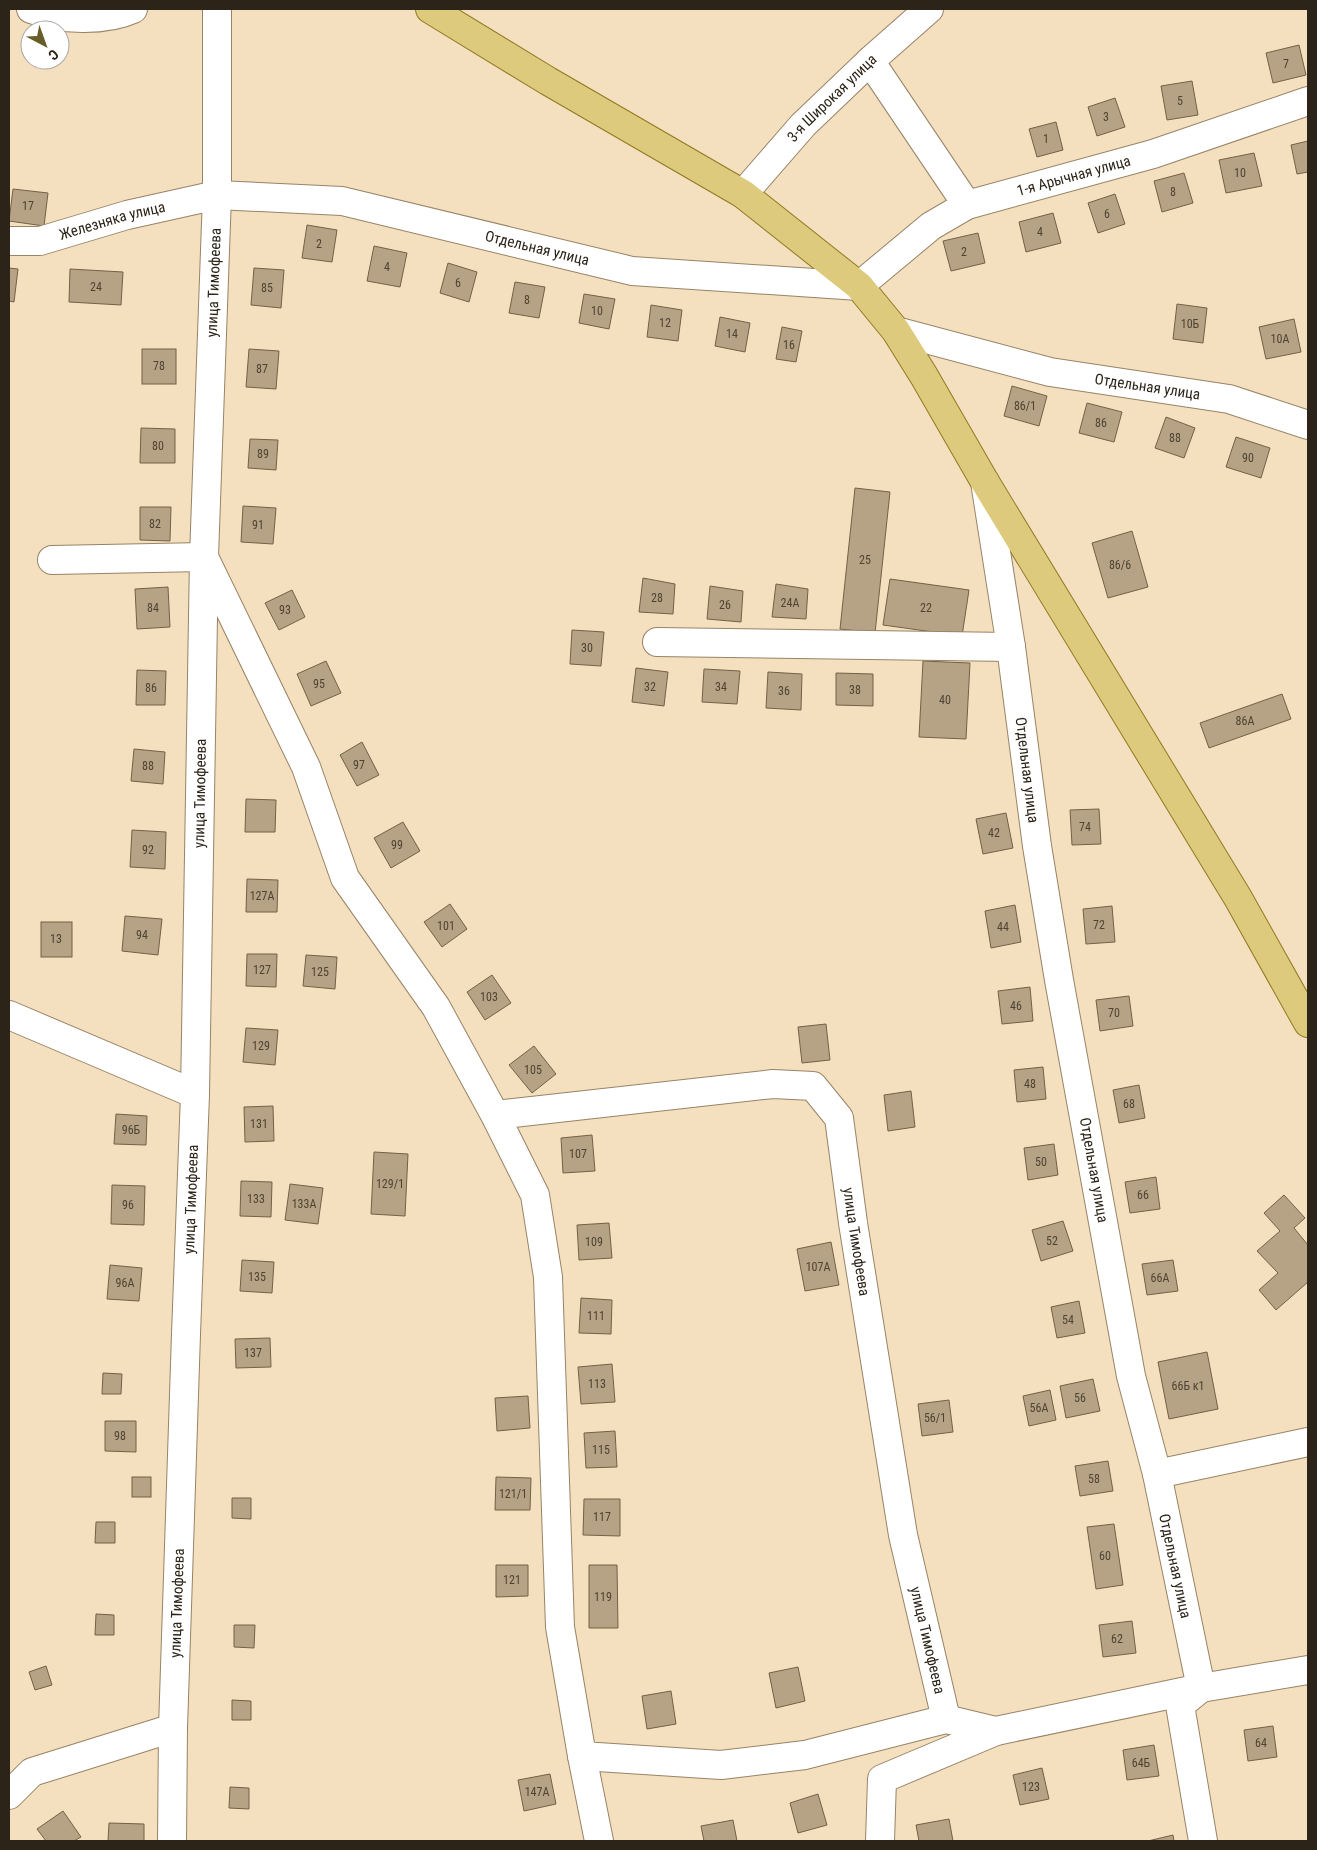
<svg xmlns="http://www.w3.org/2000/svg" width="1317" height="1850" viewBox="0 0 1317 1850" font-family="'Roboto Condensed',sans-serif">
<rect width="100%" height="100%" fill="#f4dfbf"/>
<!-- building -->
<g fill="#b6a284" stroke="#746145">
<path d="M1299,45L1306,75L1273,83L1266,53Z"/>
<path d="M1192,81L1198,115L1167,120L1161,86Z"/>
<path d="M1115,98L1125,127L1097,136L1088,107Z"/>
<path d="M1056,122L1063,150L1037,157L1029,129Z"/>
<path d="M1308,141V172L1297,174L1291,145Z"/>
<path d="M1254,153L1262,186L1226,193L1219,160Z"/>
<path d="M1184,173L1193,203L1162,212L1154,181Z"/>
<path d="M13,189L48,193L44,226L9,221Z"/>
<path d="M1115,194L1125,224L1098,233L1088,203Z"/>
<path d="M1053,213L1061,243L1026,252L1019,222Z"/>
<path d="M307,225L337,230L332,262L302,258Z"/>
<path d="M978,233L985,263L951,271L943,241Z"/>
<path d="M374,246L407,253L400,287L367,281Z"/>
<path d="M448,263L477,272L469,302L440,293Z"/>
<path d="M9,268L18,269L14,302L9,301Z"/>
<path d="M254,268L284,270L281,308L251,305Z"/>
<path d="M70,269L123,272L121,305L69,302Z"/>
<path d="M515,282L545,287L539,318L509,313Z"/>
<path d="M584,294L615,299L609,329L579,323Z"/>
<path d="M1177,304L1207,308L1203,343L1173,339Z"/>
<path d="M651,305L682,310L678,341L647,337Z"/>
<path d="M720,317L750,323L745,352L715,346Z"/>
<path d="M1294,319L1301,352L1266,359L1259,327Z"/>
<path d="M782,327L802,331L796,362L776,359Z"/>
<rect x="142" y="349" width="34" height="35"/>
<path d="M249,349L279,351L276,389L246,387Z"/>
<path d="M1012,386L1047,396L1039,426L1004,416Z"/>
<path d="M1087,403L1122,412L1114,442L1079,433Z"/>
<path d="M1166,417L1195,428L1184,458L1155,448Z"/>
<path d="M141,428L175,429V463H140Z"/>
<path d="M1236,437L1270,448L1261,478L1226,467Z"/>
<path d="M250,439L278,440L276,470L248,468Z"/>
<path d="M855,488L890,492L875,633L840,629Z"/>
<path d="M243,506L276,508L273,544L241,542Z"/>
<path d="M140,507H171L170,541L140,540Z"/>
<path d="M1132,531L1148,587L1108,598L1092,543Z"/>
<path d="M643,578L675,584L673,614L639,612Z"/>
<path d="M890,579L969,590L962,636L883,625Z"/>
<path d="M776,584L808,589L806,619L772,617Z"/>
<path d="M710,586L743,591L741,622L707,619Z"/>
<path d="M168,587L170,627L137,629L135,589Z"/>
<path d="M292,590L305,617L279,630L265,603Z"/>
<path d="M572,630L604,632L601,666L570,664Z"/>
<path d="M326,661L341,693L311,706L297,674Z"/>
<path d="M923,661L970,663L966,739L919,737Z"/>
<path d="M636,668L668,672L664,706L632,702Z"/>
<path d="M704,669L740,671L737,704L702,702Z"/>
<path d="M137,670L166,671L165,705H136Z"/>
<path d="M768,672L802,674L801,710L766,708Z"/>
<path d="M836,673L873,674V706L836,705Z"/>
<path d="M1282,694L1291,719L1209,748L1200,723Z"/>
<path d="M362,742L379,775L357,786L340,755Z"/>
<path d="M134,749L165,752L163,784L131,781Z"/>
<path d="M246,799L276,800L275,832H245Z"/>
<path d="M1099,809L1101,844L1072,845L1070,810Z"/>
<path d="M1006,813L1013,848L983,854L976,819Z"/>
<path d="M403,822L420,851L391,868L374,838Z"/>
<path d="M132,830L166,832L165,869L130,867Z"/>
<path d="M247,879L278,880L277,912H246Z"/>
<path d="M450,904L467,929L442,947L424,922Z"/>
<path d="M1015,905L1021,942L991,948L985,911Z"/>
<path d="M1112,906L1115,942L1086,944L1083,909Z"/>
<path d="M125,916L162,919L158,955L122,951Z"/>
<rect x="41" y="922" width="31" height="35"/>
<path d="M247,954H277L276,987L246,986Z"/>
<path d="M306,955L337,957L335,989L303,986Z"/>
<path d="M492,975L511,1003L485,1020L467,992Z"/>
<path d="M1030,987L1033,1021L1002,1024L998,991Z"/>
<path d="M1129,996L1133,1026L1100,1031L1096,1000Z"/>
<path d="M826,1024L830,1060L802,1063L798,1027Z"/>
<path d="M246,1028L278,1030L275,1065L243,1062Z"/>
<path d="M534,1046L556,1074L532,1093L509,1065Z"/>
<path d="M1043,1067L1046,1099L1017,1102L1014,1070Z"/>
<path d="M1139,1085L1145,1118L1119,1123L1113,1090Z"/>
<path d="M911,1091L915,1127L888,1131L884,1095Z"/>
<path d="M273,1106L274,1141L245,1142L244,1107Z"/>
<path d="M116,1114L147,1116L146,1145L114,1144Z"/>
<path d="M592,1135L595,1171L563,1173L561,1138Z"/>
<path d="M1054,1144L1058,1175L1028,1180L1024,1148Z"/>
<path d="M374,1152L408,1154L405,1216L371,1214Z"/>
<path d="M1156,1177L1160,1209L1130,1213L1125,1182Z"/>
<path d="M241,1181L272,1182L271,1217L240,1216Z"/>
<path d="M290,1184L323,1188L318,1224L285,1220Z"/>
<path d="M112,1185L145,1186L144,1225L111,1224Z"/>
<path d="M1284,1195L1305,1218L1294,1228L1308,1245V1282L1276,1310L1259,1290L1278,1273L1257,1251L1280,1231L1264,1213Z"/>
<path d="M1063,1221L1073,1251L1041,1261L1032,1230Z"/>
<path d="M609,1223L612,1258L579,1260L577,1225Z"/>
<path d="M831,1242L839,1285L805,1291L797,1249Z"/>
<path d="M242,1260L274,1262L272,1293L240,1291Z"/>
<path d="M1173,1260L1178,1291L1147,1295L1142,1264Z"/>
<path d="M110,1265L142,1268L139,1301L107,1299Z"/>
<path d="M581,1298L612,1300L611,1334L579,1333Z"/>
<path d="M1079,1301L1085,1333L1057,1338L1051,1307Z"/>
<path d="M270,1338L271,1367L236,1368L235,1339Z"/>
<path d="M1207,1352L1218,1409L1169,1419L1158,1362Z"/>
<path d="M612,1364L615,1402L581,1404L578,1367Z"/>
<path d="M103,1373L122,1374L121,1394H102Z"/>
<path d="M1093,1379L1100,1411L1066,1418L1060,1386Z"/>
<path d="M1050,1390L1056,1420L1029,1426L1023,1396Z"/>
<path d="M528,1396L530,1428L497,1431L495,1398Z"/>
<path d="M949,1400L953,1432L922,1436L918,1404Z"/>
<path d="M105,1421H136V1452L105,1451Z"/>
<path d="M615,1431L617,1467L586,1468L584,1433Z"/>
<path d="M1108,1461L1113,1491L1080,1496L1075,1466Z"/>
<rect x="132" y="1477" width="19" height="20"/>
<path d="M496,1477L531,1478L530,1510H495Z"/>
<path d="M232,1498H251V1519L232,1518Z"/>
<path d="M584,1499H620V1536L583,1535Z"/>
<path d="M96,1522H115V1543H95Z"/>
<path d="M1114,1524L1123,1585L1096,1589L1087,1527Z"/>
<path d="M496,1565H528V1596L496,1597Z"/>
<path d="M589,1565H617L618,1628H589Z"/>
<path d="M96,1614L114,1615V1635H95Z"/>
<path d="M1132,1621L1136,1653L1103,1657L1099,1625Z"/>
<path d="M234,1625H255L254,1648L234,1647Z"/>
<path d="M46,1666L52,1685L35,1690L29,1672Z"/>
<path d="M798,1667L805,1701L776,1708L769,1673Z"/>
<path d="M671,1691L676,1724L647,1729L642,1696Z"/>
<path d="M232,1700L251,1701V1720H232Z"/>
<path d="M1273,1726L1277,1757L1248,1761L1244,1730Z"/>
<path d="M1154,1745L1159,1776L1127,1780L1123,1750Z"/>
<path d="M1042,1768L1049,1799L1020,1805L1013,1775Z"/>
<path d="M550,1774L556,1804L524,1811L518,1780Z"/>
<path d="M230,1787L249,1788V1809L229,1808Z"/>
<path d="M818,1794L827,1825L798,1833L790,1803Z"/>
<path d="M63,1811L81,1837L74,1841H46L37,1829Z"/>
<path d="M949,1819L953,1841H919L916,1825Z"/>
<path d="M733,1820L737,1841H704L701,1826Z"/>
<path d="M109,1823L144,1824V1841H108Z"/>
<path d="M1173,1835L1174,1841H1148Z"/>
</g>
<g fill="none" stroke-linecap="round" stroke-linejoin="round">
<defs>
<g id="minor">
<path d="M31,9C60,20 104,22 133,9"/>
<path d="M870,61L967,205"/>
<path id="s1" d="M743,194L803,125L870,61L929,9"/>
<path id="s2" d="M9,241H40L127,215L217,195L342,201L632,271L859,286L931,226L967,205L1153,154L1308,101"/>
<path id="s3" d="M896,331L1050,372L1229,399L1308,425"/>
<path id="s4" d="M52,560L204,557L306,767L345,878L436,1007L495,1115L773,1084L813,1086L839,1118L853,1223L903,1535L946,1719L805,1755L721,1765L582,1756L560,1627L548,1277L535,1195L495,1115"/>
<path d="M657,642L1011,647"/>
<path d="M9,1015L195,1094"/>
<path d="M1157,1474L1308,1442"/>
<path d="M946,1719L996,1731L1201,1688L1157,1474L1131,1376L1059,980L1037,846L1011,647L985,482"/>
<path d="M582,1756L599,1841"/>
<path d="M9,1795L32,1772L173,1728"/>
<path id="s5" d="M172,1841L173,1728L186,1334L195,1094L204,557L217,195V9"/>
<path d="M880,1841L882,1779L996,1731"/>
<path d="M1203,1841L1180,1705L1201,1688L1308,1670"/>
</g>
<path id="major" d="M430,9L548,81L743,194L859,286L896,331L924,376L985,482L1238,898L1308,1023"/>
</defs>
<!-- minor casing -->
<use href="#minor" stroke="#978466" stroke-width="30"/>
<!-- major casing -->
<use href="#major" stroke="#917921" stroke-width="30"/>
<!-- minor -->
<use href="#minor" stroke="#fff" stroke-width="28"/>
<!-- major -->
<use href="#major" stroke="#ddca7d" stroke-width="28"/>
</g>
<g text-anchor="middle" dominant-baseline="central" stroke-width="4" stroke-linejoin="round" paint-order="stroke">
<!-- number labels -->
<g font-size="12" fill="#4e4433">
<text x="1286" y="64">7</text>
<text x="1180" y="101">5</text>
<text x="1106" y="117">3</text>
<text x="1046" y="139">1</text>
<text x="1240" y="173">10</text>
<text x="1173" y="192">8</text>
<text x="28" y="206">17</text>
<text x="1107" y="214">6</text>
<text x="1040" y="232">4</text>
<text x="319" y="244">2</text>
<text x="964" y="252">2</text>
<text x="387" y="267">4</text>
<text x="458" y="283">6</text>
<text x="96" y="287">24</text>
<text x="267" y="288">85</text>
<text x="527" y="300">8</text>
<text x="597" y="311">10</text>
<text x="665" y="323">12</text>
<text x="1190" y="324">10Б</text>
<text x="732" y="334">14</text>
<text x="1280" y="339">10А</text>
<text x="789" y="345">16</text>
<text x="159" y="366">78</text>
<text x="262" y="369">87</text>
<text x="1025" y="406">86/1</text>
<text x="1101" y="423">86</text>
<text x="1175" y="438">88</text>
<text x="158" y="446">80</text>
<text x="263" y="454">89</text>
<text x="1248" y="458">90</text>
<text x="155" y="524">82</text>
<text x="258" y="525">91</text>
<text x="865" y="560">25</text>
<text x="1120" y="565">86/6</text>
<text x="657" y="598">28</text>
<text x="790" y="603">24А</text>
<text x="725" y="605">26</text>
<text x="153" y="608">84</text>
<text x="926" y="608">22</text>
<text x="285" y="610">93</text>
<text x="587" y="648">30</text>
<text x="319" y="684">95</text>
<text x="650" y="687">32</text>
<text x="721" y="687">34</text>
<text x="151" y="688">86</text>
<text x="855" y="690">38</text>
<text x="784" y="691">36</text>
<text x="945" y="700">40</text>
<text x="1245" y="721">86А</text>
<text x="359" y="765">97</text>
<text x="148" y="766">88</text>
<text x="1085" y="827">74</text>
<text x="994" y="833">42</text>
<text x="397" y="845">99</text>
<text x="148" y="850">92</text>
<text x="262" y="896">127А</text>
<text x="1099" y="925">72</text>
<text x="446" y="926">101</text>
<text x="1003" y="927">44</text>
<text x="142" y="935">94</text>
<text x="56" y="939">13</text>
<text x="262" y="970">127</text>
<text x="320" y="972">125</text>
<text x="489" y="997">103</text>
<text x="1016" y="1006">46</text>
<text x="1114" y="1013">70</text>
<text x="261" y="1046">129</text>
<text x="533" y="1070">105</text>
<text x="1030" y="1084">48</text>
<text x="1129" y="1104">68</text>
<text x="259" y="1124">131</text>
<text x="131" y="1130">96Б</text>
<text x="578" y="1154">107</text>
<text x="1041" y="1162">50</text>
<text x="390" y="1184">129/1</text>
<text x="1143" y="1195">66</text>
<text x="256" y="1199">133</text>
<text x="304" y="1204">133А</text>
<text x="128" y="1205">96</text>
<text x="1052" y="1241">52</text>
<text x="594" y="1242">109</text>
<text x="818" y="1267">107А</text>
<text x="257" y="1277">135</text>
<text x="1160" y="1278">66А</text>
<text x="125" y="1283">96А</text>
<text x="596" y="1316">111</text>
<text x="1068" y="1320">54</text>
<text x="253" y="1353">137</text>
<text x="597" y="1384">113</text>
<text x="1188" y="1386">66Б к1</text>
<text x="1080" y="1398">56</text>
<text x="1039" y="1408">56А</text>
<text x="935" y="1418">56/1</text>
<text x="120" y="1436">98</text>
<text x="601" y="1450">115</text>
<text x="1094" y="1479">58</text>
<text x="513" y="1494">121/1</text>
<text x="602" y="1517">117</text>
<text x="1105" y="1556">60</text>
<text x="512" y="1580">121</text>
<text x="603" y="1597">119</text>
<text x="1117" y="1639">62</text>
<text x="1261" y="1743">64</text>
<text x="1141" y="1763">64Б</text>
<text x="1031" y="1787">123</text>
<text x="537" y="1792">147А</text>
</g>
<!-- street labels -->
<g font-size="15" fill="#2c2418" stroke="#fff">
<text stroke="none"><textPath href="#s1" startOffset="131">3-я Широкая улица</textPath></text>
<text stroke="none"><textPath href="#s2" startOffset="1111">1-я Арычная улица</textPath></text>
<text stroke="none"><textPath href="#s2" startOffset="106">Железняка улица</textPath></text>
<text stroke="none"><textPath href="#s2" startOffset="540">Отдельная улица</textPath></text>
<text stroke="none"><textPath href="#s5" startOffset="1559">улица Тимофеева</textPath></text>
<text stroke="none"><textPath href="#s3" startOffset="258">Отдельная улица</textPath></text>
<text transform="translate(1027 770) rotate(83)">Отдельная улица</text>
<text stroke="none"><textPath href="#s5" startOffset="1048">улица Тимофеева</textPath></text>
<text transform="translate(1094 1170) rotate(80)">Отдельная улица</text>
<text stroke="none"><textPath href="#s5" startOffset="642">улица Тимофеева</textPath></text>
<text stroke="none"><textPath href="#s4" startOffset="1270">улица Тимофеева</textPath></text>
<text transform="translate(1175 1566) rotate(78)">Отдельная улица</text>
<text stroke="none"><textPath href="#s5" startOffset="238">улица Тимофеева</textPath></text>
<text stroke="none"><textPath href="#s4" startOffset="1675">улица Тимофеева</textPath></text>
</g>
</g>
<!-- border -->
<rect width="1317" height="1850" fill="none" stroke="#2c2418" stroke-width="20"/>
<!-- north arrow -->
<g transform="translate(45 45) rotate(139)"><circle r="24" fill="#ffffff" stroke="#aba7a3"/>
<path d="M0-4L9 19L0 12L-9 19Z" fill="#665d29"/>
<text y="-8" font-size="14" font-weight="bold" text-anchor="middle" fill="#2c2418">С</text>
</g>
</svg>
